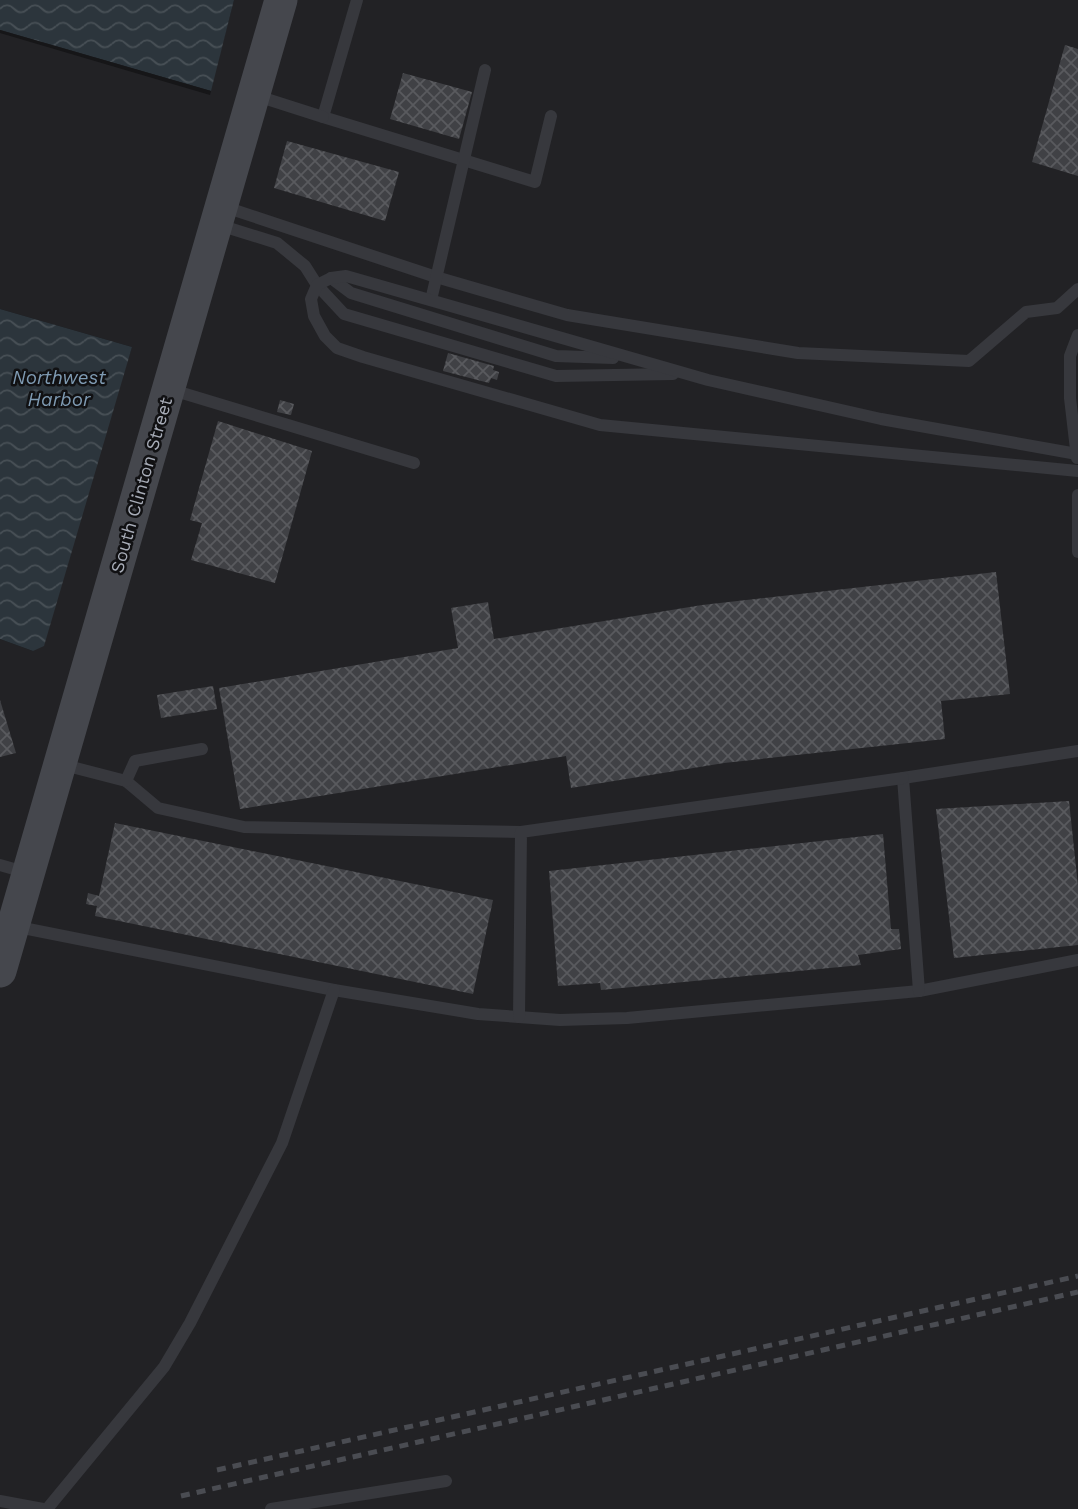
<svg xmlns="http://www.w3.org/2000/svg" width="1078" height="1509" viewBox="0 0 1078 1509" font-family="'Work Sans',sans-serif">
<defs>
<pattern id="water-waves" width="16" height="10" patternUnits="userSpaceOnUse" patternTransform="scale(1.75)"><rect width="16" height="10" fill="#2c353c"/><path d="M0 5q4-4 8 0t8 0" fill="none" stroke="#485056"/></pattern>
<pattern id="building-cross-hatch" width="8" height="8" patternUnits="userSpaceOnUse" patternTransform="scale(1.75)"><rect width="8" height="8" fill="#404145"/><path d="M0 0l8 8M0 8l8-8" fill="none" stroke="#595a5e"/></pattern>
</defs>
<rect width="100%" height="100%" fill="#161618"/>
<!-- built -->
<path fill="#222225" d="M234,0H1078V1509H0V639L33,651L132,347L0,309V30L210,91Z"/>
<!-- water -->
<g fill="url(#water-waves)">
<path d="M0,0H234L211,91L0,30Z"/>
<path d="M0,309L132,347L44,646L33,651L0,639Z"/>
</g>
<!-- pier -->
<path fill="#161618" d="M0,30L211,91L210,95L0,33Z"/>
<!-- building -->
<g fill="url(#building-cross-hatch)">
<path d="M1065,45L1078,49V176L1032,162Z"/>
<path d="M403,73L472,92L459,139L390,119Z"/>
<path d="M287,141L399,172L385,221L274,188Z"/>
<path d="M448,353L494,366L493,370L499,372L497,380L491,378L489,383L443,371Z"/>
<path d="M280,400L294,404L291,415L277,412Z"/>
<path d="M218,421L312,451L275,583L191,560L202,523L190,520Z"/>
<path d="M996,572L1010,694L941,701L945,739L724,763L571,788L566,756L240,809L219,688L458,648L451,608L488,602L494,639L702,605Z"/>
<path d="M213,686L217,709L161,718L157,695Z"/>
<path d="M0,700L16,753L0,757Z"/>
<path d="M1069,801L1078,886V945L954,958L936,809Z"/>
<path d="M115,823L493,900L473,994L95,916L97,906L86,904L88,893L99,896Z"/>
<path d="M883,834L891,929H899L901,949L858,955L861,965L601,990L600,983L558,986L549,871Z"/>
</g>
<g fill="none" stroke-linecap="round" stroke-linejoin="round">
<!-- service -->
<g stroke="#37383d" stroke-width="12">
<path d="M357,0L323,117L535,182L551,116"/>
<path d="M254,95L323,117"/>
<path d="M222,206L436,277L567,315L798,353L969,361L1026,312L1057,308L1078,289"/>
<path d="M216,224L277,243L305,266L317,285L344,314L556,376L673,374"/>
<path d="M331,278L351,293L556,356L613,358"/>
<path d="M431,300L485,70"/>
<path d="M169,389L414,463"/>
<path d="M1077,454L881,419L708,380L346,276L331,278L317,285L311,299L314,316L325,336L337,348L363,357L600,425L1078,471"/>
<path d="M1077,458L1070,398V356L1078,335"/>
<path d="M1078,495V552"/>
<path d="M60,764L126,781L158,808L244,827L521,832"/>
<path d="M126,781L135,761L202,749"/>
<path d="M0,865L28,873"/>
<path d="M13,926L334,990L478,1014L560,1020L627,1018L919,991L1078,960"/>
<path d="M919,991L903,778L1078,751"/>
<path d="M519,1017L521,832L903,778"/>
<path d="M0,1501L43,1509"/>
<path d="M47,1509L164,1367L190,1323L282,1143L334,990"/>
<path d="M271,1509L446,1481"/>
</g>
<!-- secondary -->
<path stroke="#45474d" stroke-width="33" d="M0,971L281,0"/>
<!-- rail -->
<g stroke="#4a4c52" stroke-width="5" stroke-dasharray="9 7" stroke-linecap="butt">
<path d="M217,1470L1078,1276"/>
<path d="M181,1496L1078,1292"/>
</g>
</g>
<g text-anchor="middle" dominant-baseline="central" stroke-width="5" stroke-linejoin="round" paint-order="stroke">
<!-- street labels -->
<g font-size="18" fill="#a8adb8" stroke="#111113">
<text transform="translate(141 485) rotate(-74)">South Clinton Street</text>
</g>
<!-- water labels -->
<g font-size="19" font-style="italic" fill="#7f9bb3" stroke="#111113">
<text x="59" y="377">Northwest<tspan x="59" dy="22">Harbor</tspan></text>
</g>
</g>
</svg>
